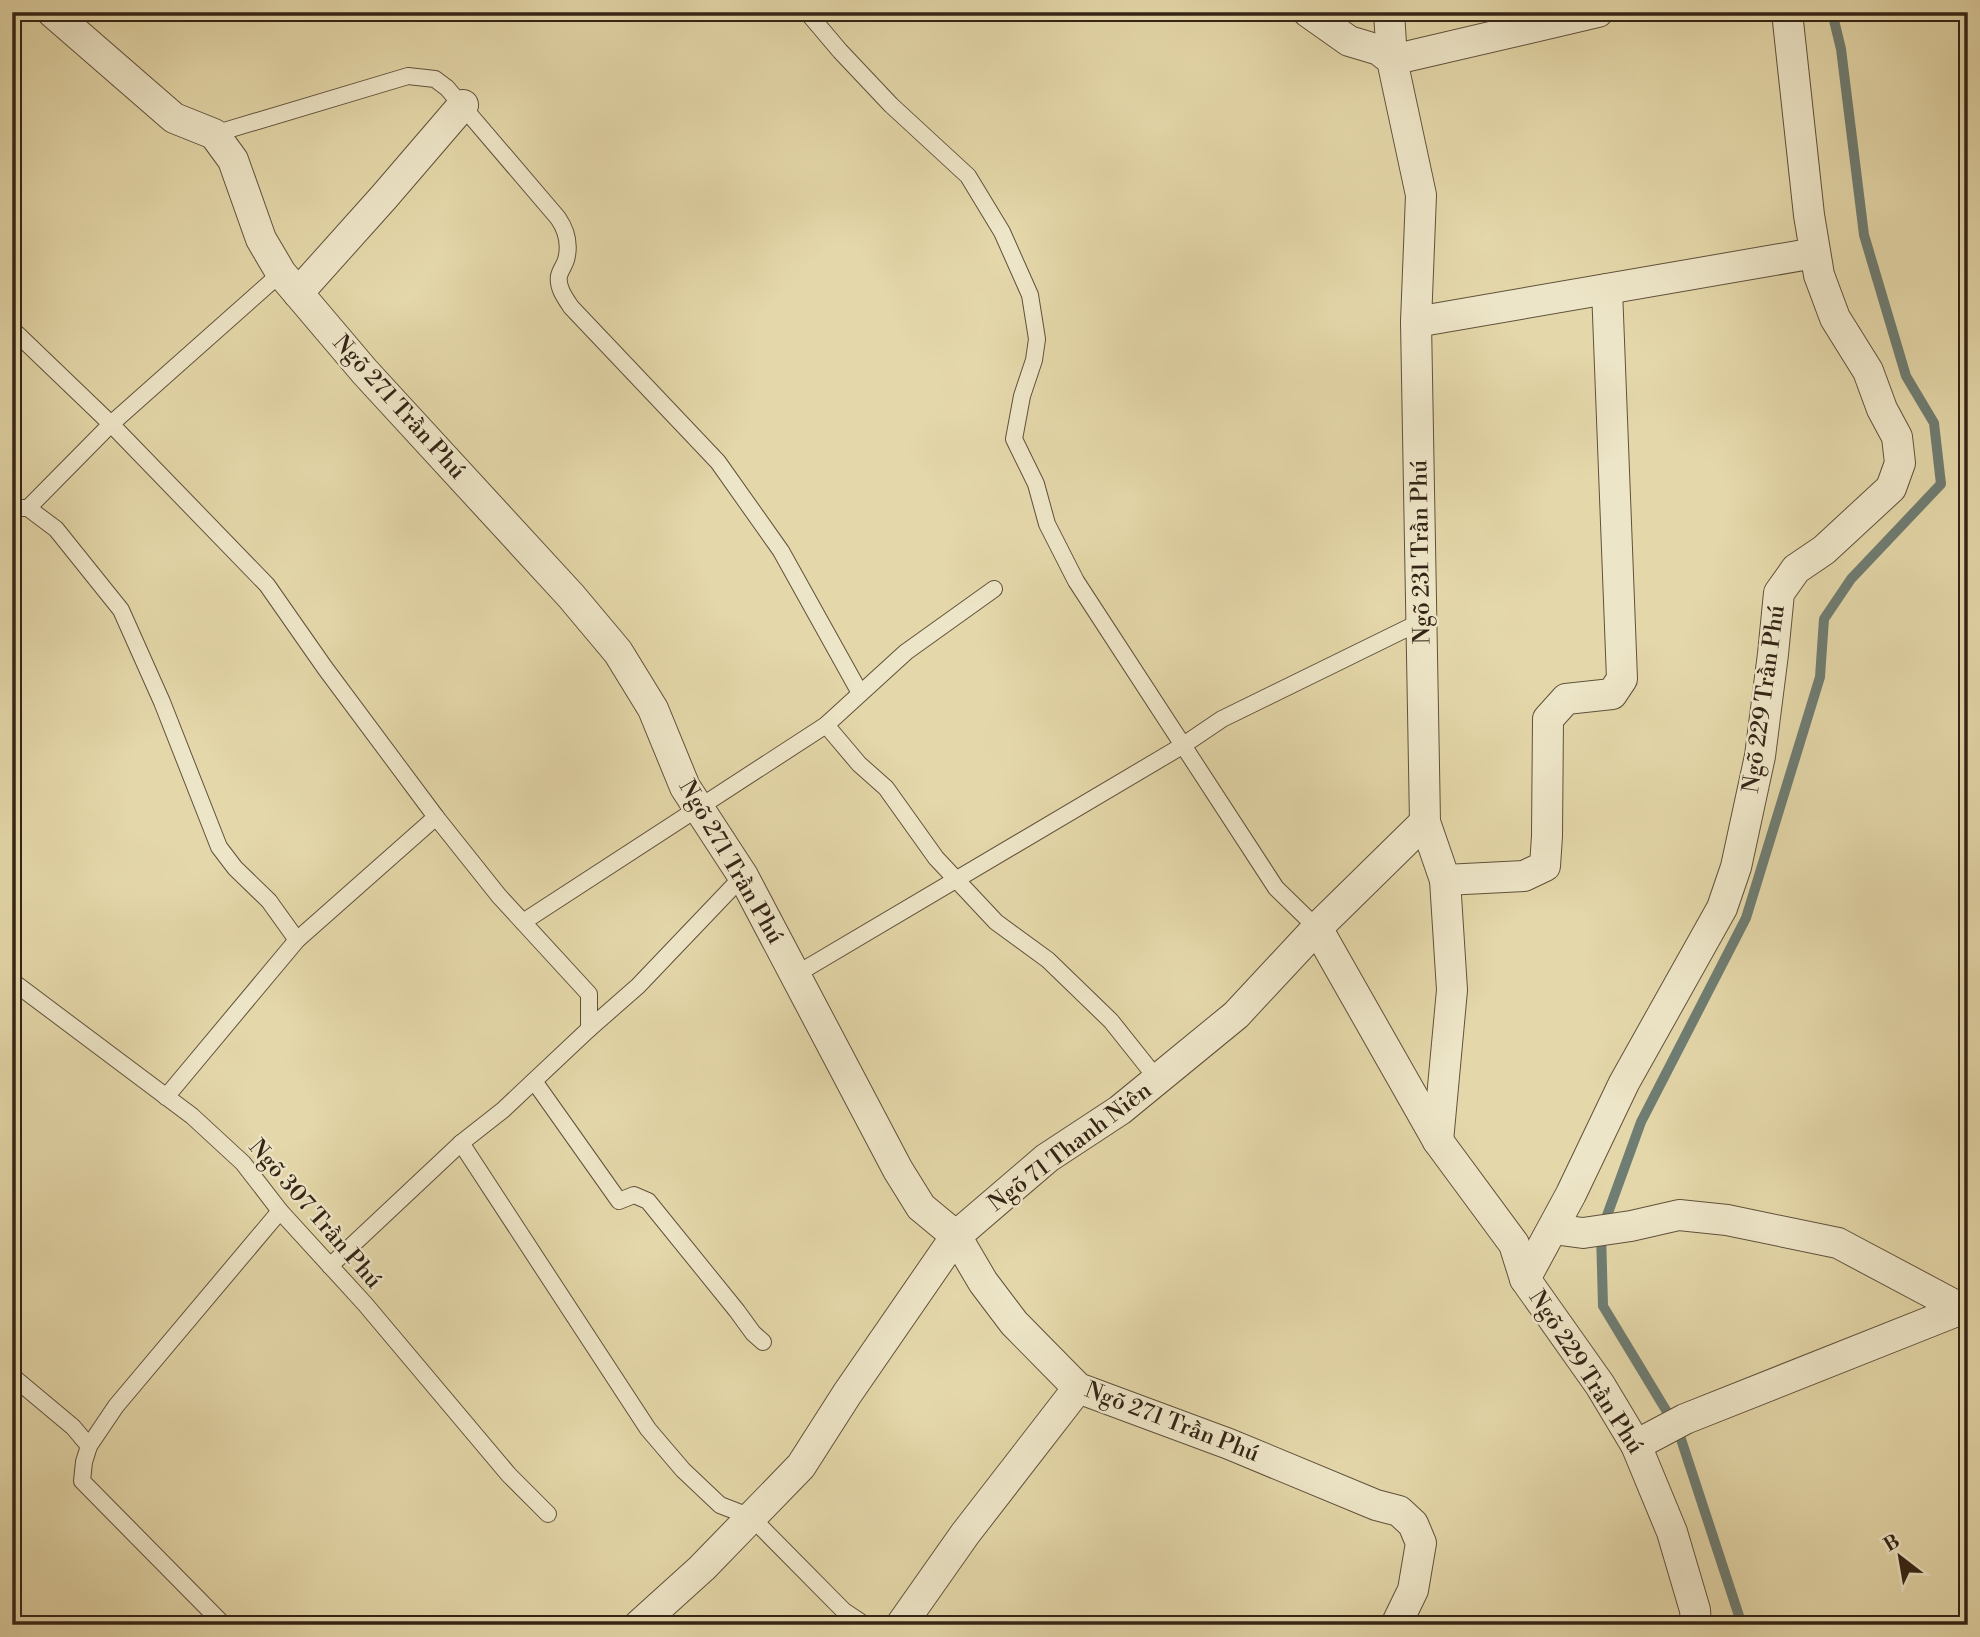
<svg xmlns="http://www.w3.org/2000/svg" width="1980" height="1637" viewBox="0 0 1980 1637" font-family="'Libre Bodoni',serif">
<rect width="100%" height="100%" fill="#e4d7a9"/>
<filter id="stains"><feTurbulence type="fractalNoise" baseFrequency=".00286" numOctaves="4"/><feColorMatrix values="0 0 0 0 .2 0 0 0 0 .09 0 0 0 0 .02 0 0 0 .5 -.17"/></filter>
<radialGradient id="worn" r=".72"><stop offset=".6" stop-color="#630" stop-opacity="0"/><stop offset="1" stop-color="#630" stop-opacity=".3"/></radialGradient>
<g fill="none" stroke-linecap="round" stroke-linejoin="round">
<!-- stream -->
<path stroke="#6f7d73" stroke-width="10" d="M1742,1625L1678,1430L1603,1306L1601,1232L1641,1122L1746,918L1820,677L1824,619L1851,579L1941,484L1934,423L1906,376L1864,235L1841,49L1832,12"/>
<defs>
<g id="service">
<path d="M807,12L840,51L891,105L968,176L1002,232L1030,295L1037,339L1034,360L1022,396L1014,439L1036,484L1047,524L1076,581L1276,888L1317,928"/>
<path d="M214,134L408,76L435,79L447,88L558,218C567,231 570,245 566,260C564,266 560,271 559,276C557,287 565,298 571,307L718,462L781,551L860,693"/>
<path d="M12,329L111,424L267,585L325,668L436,817L499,896L589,994V1029L503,1110L461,1143L330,1266"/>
<path d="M12,505L20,508H28L56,529L121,610L162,702L219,847L235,868L269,901L297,940"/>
<path d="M28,508L111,424L281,273"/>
<path d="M826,725L859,764L886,788L936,858L996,922L1048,960L1111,1021L1158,1080"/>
<path d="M523,922L826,725L906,652L994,589"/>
<path d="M795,975L1182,746L1222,719L1422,621"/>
<path d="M12,981L192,1116L243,1163L280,1211L365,1304L509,1475L548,1514"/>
<path d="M589,1029L638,986L743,876"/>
<path d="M534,1081L619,1201L634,1195L648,1201L737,1311L753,1333L763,1342"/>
<path d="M166,1097L297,940L436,817"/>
<path d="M461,1143L648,1429L683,1470L720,1505L751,1517L844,1611L865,1625"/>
<path d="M12,1376L73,1427L89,1446"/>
<path d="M224,1625L82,1481L84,1462L89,1446L116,1406L280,1211"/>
</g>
<g id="minor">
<path d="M52,12L174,118L214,134L233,160L261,239L281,273L365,372L571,596L618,652L653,709L685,787L743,876L898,1170L921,1207L956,1236L983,1282L1014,1323L1078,1388L1229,1444L1376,1505L1399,1511L1413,1524L1421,1543L1413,1590L1396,1625"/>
<path d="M1308,12L1349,41L1379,50L1392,60L1421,195L1416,322L1425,822L1445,880L1452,990L1438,1141"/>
<path d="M1389,12L1392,60L1598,12"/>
<path d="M298,293L384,197L463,105"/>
<path d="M1416,322L1815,253"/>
<path d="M1445,880L1524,876L1545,866L1547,836L1548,719L1566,699L1612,694L1622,679L1607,289"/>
<path d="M1317,928L1438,1141L1514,1244L1525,1279L1600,1385L1636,1445L1672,1532L1695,1610L1696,1625"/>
<path d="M1553,1229L1583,1233L1631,1226L1679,1215L1727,1220L1838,1243L1962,1309L1968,1310"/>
<path d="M1525,1279L1571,1194L1624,1083L1722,908L1736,867L1760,756L1773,654L1779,593L1796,569L1824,550L1891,488L1900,463L1897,437L1882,409L1868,371L1835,318L1819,275L1809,215L1787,12"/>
<path d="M1636,1445L1685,1419L1962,1309"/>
<path d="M639,1625L702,1568L801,1466L847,1394L956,1236L1047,1158L1120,1110L1236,1015L1317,928L1425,822"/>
<path d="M901,1625L965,1534L1078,1388"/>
</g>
</defs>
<!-- service casing -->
<use href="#service" stroke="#60513b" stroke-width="18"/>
<!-- minor casing -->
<use href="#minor" stroke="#60513b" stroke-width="32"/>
<!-- service -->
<use href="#service" stroke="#ede5c7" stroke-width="16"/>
<!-- minor -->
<use href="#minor" stroke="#ede5c7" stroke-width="30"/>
</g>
<g text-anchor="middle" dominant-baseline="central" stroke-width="5" stroke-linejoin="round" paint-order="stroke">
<!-- street labels -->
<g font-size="23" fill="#342416" stroke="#ede5c7">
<text transform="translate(399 407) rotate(48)">Ngõ 271 Trần Phú</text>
<text transform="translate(1421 552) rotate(-91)">Ngõ 231 Trần Phú</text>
<text transform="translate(1764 699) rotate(-82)">Ngõ 229 Trần Phú</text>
<text transform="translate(731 862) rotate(60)">Ngõ 271 Trần Phú</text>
<text transform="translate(1070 1147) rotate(-37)">Ngõ 71 Thanh Niên</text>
<text transform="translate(315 1214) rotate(49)">Ngõ 307 Trần Phú</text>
<text transform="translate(1586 1372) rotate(57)">Ngõ 229 Trần Phú</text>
<text transform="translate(1172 1422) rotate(21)">Ngõ 271 Trần Phú</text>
</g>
</g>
<!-- margin -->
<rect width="1980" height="1637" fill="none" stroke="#e4d7a9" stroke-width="42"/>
<rect x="14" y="14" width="1952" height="1609" fill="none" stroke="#342416" stroke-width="3.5"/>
<rect x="21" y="21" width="1938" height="1595" fill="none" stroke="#342416" stroke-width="2"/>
<!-- north arrow -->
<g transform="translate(1900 1557) rotate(329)" stroke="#ede5c7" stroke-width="5" paint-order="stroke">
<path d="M0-5L12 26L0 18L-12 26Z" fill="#342416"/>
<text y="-10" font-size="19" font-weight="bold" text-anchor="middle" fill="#342416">B</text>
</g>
<rect width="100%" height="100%" filter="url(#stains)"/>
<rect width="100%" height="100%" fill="url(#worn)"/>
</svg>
